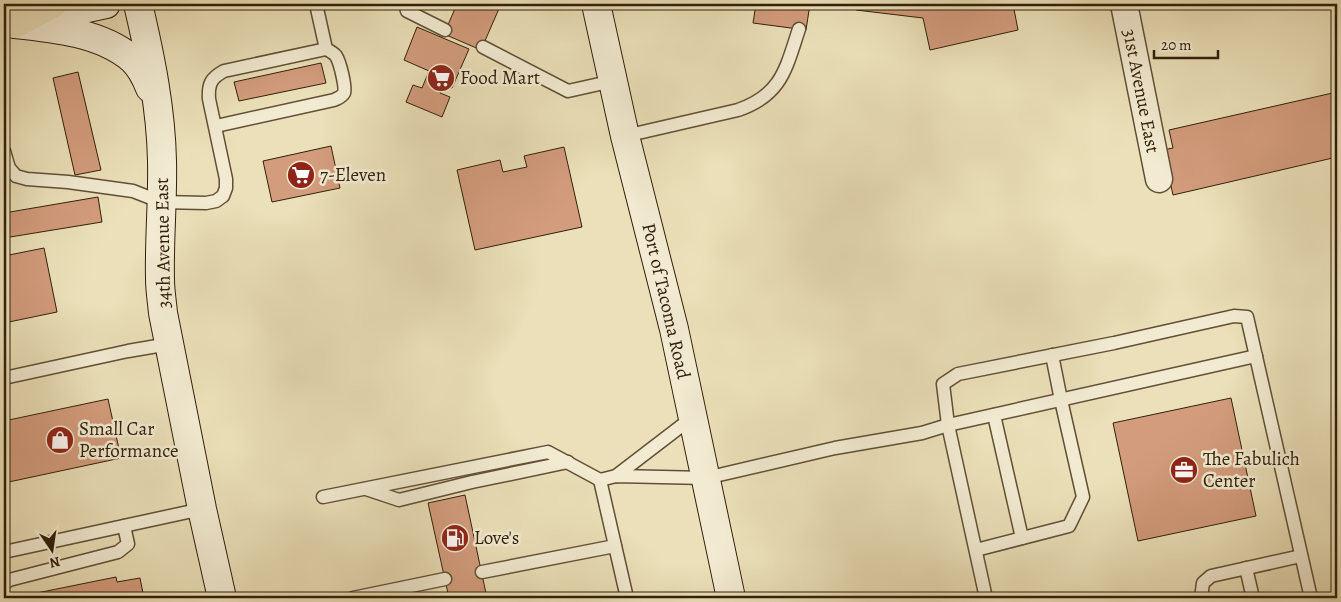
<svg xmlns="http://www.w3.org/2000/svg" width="1341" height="602" viewBox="0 0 1341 602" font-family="Alegreya,serif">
<rect width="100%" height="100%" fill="#ebe0b9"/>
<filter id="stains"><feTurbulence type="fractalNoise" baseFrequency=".004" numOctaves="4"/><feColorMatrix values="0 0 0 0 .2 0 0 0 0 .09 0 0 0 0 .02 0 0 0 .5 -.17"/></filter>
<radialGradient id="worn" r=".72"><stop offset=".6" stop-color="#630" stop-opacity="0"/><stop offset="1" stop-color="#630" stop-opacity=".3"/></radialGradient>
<!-- building -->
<g fill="#d39c7d" stroke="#31200a">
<path d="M457,4H501L481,50L444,34Z"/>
<path d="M756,4H810L806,30L753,23Z"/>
<path d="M856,4H1013L1018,30L930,50L923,18L856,10Z"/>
<path d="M417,27L469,49L452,88L443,85L440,93L450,97L442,117L406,102L413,85L422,88L429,71L404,60Z"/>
<path d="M321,63L326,83L239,101L234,82Z"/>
<path d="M78,72L101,170L75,175L53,78Z"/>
<path d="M1337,92V157L1173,195L1163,150L1173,148L1169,130Z"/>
<path d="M331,146L340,188L272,202L263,161Z"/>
<path d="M564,147L582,227L475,250L457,170L500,160L503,172L527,167L524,156Z"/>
<path d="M98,197L102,222L4,238V213Z"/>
<path d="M44,248L57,312L4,323V256Z"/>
<path d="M1231,398L1256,516L1138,541L1113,423Z"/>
<path d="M108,399L121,458L4,483V421Z"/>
<path d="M465,495L487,598H449L428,503Z"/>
<path d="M116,577L117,582L140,578L144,598H12Z"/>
</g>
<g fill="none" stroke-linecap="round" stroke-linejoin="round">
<defs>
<g id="lane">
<path d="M405,4L407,11L445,30"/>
<path d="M483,47L568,91L613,81"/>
<path d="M216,126L334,100C338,98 342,97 344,93C346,87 340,62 336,56C334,53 330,51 326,49"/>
<path d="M625,136L738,110C782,95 786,68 799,29"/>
<path d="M4,151L9,168L16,176L27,179L68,182L133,191L161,202L206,203L216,201L223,196L226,188V179L209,99C208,84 211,78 224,71L326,49L316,4"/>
<path d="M4,378L128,351L169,344"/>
<path d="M994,415L1022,538"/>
<path d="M616,476L693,417"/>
<path d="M366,489L399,500L472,482L568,462"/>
<path d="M323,497L548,452L600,480"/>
<path d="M976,550L1069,526L1083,497L1061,400L1052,355"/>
<path d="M4,552L202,509"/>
<path d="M1246,568L1253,598"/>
<path d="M482,572L615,546"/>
<path d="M4,584L9,580L118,552L128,544L124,526"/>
<path d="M353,598L445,579"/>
<path d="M627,598L600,480L616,476L706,478L835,448L922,433L948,425L1256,356"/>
<path d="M986,598L948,425L943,384L958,374L1114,343L1234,316L1247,317L1311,598"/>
<path d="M1201,598L1203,583L1211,576L1301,556"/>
</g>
<path id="street" d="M1124,4L1159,179"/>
<g id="secondary">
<path d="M138,4C150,55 161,108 162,161C163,200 159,240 160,279C160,290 162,302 163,313L202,509L222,598"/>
<path d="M596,4L625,136L674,329L731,598"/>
<path d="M32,20L106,4"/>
<path d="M15,24C54,28 102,33 132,59C141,67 146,78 150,88"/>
</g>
<path id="highway" d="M15,24L52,4"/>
</defs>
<!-- lane casing -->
<use href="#lane" stroke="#605036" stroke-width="15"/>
<!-- street casing -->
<use href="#street" stroke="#605036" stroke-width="29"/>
<!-- secondary casing -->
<use href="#secondary" stroke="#31200a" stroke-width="30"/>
<!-- highway casing -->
<use href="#highway" stroke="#31200a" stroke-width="30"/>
<!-- lane -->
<use href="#lane" stroke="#f2ebd2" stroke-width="12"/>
<!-- street -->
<use href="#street" stroke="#f2ebd2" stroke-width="26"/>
<!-- secondary -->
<use href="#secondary" stroke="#f2ebd2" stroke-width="28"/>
<!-- highway -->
<use href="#highway" stroke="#ebe0b9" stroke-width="28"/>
</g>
<!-- icons -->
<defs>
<symbol id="supermarket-disc" viewBox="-11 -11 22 22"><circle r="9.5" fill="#8f2418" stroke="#f2ebd2"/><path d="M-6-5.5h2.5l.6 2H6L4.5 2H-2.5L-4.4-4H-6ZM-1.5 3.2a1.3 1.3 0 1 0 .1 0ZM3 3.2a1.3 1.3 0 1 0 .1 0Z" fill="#fff"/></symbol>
<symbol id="shop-disc" viewBox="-11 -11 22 22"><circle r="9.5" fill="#8f2418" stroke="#f2ebd2"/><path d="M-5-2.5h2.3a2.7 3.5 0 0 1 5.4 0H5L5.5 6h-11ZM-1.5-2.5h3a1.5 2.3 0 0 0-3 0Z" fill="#fff"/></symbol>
<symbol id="office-disc" viewBox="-11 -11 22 22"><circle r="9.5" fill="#8f2418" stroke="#f2ebd2"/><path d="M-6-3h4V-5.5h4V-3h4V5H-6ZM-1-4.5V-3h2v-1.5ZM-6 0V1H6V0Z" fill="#fff"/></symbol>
<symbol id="fuel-disc" viewBox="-11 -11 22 22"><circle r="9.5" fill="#8f2418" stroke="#f2ebd2"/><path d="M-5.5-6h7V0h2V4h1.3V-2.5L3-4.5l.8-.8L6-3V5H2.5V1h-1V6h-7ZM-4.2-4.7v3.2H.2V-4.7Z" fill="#fff"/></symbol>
</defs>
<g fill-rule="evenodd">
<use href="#supermarket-disc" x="425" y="62" width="32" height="32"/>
<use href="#supermarket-disc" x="285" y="159" width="32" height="32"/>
<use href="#shop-disc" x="44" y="424" width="32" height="32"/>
<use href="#office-disc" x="1168" y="454" width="32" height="32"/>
<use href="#fuel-disc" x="439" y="522" width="32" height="32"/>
</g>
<g text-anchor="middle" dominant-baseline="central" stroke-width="5" stroke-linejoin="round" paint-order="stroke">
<!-- poi labels -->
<g font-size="19" fill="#31200a" stroke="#f2ebd2" text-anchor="start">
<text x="460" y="78">Food Mart</text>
<text x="320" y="175">7-Eleven</text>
<text x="79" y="429">Small Car<tspan x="79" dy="22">Performance</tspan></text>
<text x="1203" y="459">The Fabulich<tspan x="1203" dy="22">Center</tspan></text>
<text x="474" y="538">Love's</text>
</g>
<!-- street labels -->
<g font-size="19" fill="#31200a" stroke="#f2ebd2">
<text transform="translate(1141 91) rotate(79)">31st Avenue East</text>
<text transform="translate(163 243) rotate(-91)">34th Avenue East</text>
<text transform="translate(666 301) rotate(77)">Port of Tacoma Road</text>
</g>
</g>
<!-- margin -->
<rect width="1341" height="602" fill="none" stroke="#ebe0b9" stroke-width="20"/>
<rect x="5" y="5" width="1331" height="592" fill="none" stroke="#31200a" stroke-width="2.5"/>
<rect x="10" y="10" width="1321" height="582" fill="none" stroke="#31200a"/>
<!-- north arrow -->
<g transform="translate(52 550) rotate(167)" stroke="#f2ebd2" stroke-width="4" paint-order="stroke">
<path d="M0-4L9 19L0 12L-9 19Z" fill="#31200a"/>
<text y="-8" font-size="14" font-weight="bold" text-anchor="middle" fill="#31200a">N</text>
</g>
<!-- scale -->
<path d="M1154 50v8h64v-8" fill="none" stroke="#31200a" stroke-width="2.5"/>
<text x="1161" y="50" font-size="15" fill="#31200a" stroke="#f2ebd2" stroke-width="4" paint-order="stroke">20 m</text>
<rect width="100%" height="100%" filter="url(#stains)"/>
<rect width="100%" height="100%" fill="url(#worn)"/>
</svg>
